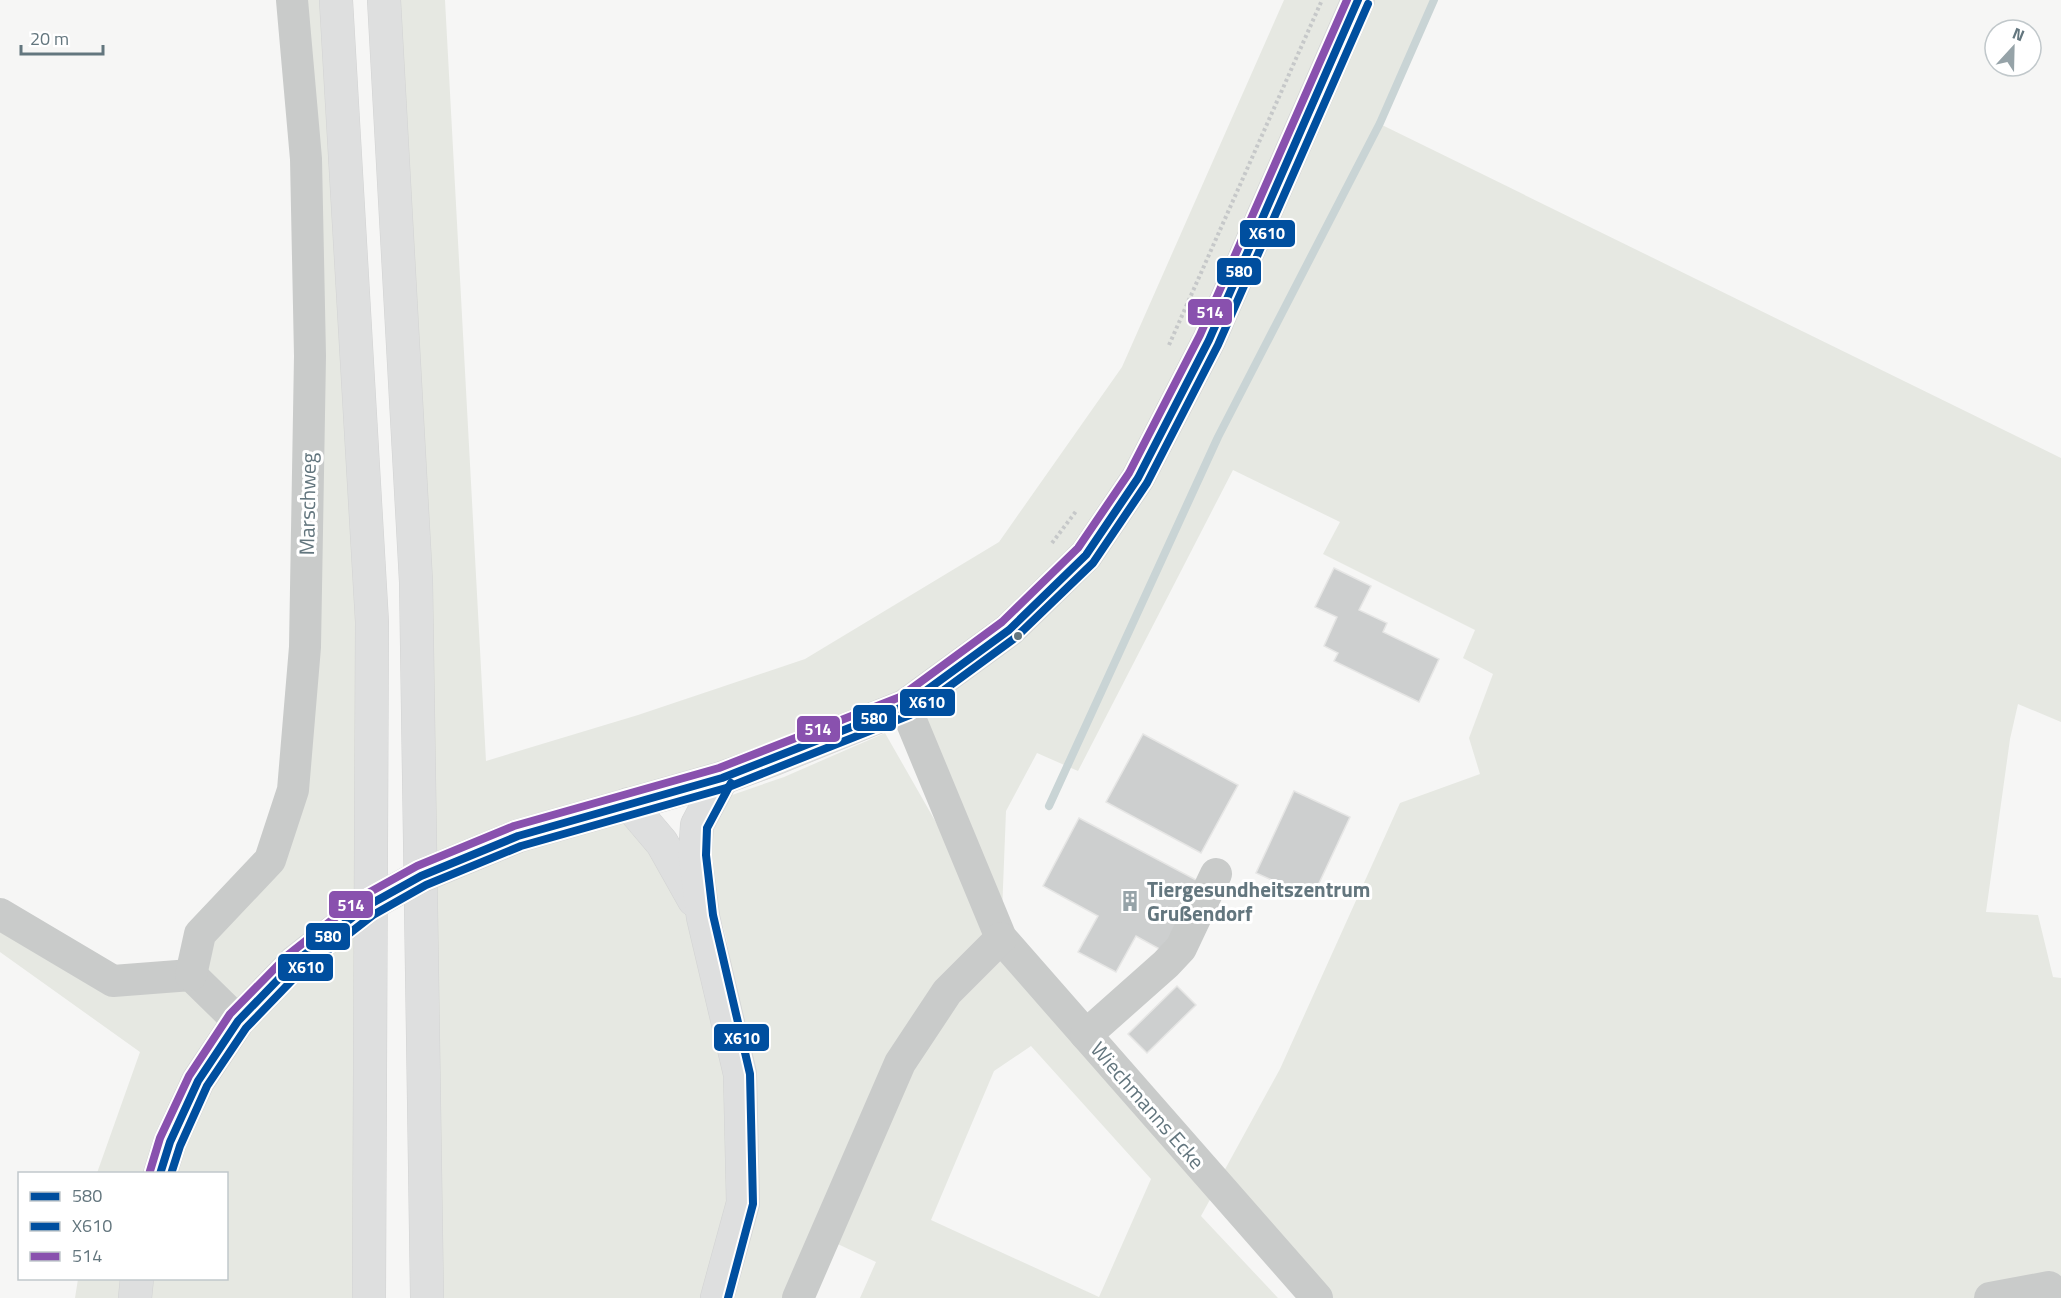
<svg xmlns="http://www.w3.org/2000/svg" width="2061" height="1298" viewBox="0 0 2061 1298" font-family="'Titillium Web',sans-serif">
<rect width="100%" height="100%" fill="#f6f6f5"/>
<!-- green -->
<g fill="#e6e8e2" fill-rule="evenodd">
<path d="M292,0H336L386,868L367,1298H75L78,1279L226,1278V1174L97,1173L140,1052L0,952V914L113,981L190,975L270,859L305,647Z"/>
<path d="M384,0H445L486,761L638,715L805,659L999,542L1122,367L1284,0H1436L1380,124L2061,458V722L2018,704L2010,739L1986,912L2038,915L2053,977L2061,978V1298H1317L1218,1185L1201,1216L1278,1298H860L876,1262L825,1238L798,1298H728L752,1075L726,938L713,891L707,842L732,795L784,777L885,733L998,931L904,706L624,817L670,871L712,985L728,1069L731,1198L704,1298H427ZM1233,470L1340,522L1323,554L1475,630L1463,658L1493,674L1469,738L1480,774L1400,803L1280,1069L1217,1184L1001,938L1006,811L1037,753L1078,771ZM1031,1046L1151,1179L1099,1297L931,1220L994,1071Z"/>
</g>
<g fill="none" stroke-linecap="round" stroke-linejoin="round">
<!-- stream -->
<path stroke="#c9d4d5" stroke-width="8" d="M1049,806L1218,437L1380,123L1434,0"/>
</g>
<!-- building -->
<g fill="#cdcfcf" stroke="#e6e6e5" stroke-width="1.5">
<path d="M1334,568L1371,586L1359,610L1387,623L1383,632L1439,659L1419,702L1334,661L1338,653L1324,646L1337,617L1315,607Z"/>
<path d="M1143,734L1238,785L1201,853L1106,802Z"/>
<path d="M1294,791L1350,817L1312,898L1256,873Z"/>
<path d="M1079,818L1200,882L1163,951L1136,936L1116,972L1078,952L1098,916L1043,886Z"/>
<path d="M1177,986L1196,1005L1147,1053L1128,1034Z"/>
</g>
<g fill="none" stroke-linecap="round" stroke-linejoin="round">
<defs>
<g id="major">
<path d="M518,836L722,778L774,759L905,706L1009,630L1086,555L1138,478L1209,340L1358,0"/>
<path d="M160,1174L170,1142L198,1081L238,1021L294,963"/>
<path d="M135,1298L137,1278"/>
</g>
<g id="highway">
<path d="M336,0L372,622L369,1298"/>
<path d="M384,0L416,582L427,1298"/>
<path d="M629,804L662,843L694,900"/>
<path d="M717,1298L743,1203L740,1074L703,917L695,855L697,825L722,778"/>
</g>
</defs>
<!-- major casing -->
<use href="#major" stroke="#d2d3d3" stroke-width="34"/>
<!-- highway casing -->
<use href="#highway" stroke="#d2d3d3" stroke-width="34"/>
<!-- path -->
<g stroke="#c6c8c9" stroke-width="4" stroke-dasharray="3 3" stroke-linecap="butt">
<path d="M1169,345L1322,0"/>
<path d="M1052,543L1077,510"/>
</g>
<!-- minor -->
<g stroke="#c9cbca" stroke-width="32">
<path d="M905,706L1001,938L1317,1298"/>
<path d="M0,914L113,981L191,975L238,1021"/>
<path d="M191,975L200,934L270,860L293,790L305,647L310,356L306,159L292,0"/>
<path d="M1086,1035L1166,964L1181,948L1216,874"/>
<path d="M798,1298L900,1063L947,992L1001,938"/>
<path d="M1990,1298L2049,1287"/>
</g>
<!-- major -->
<use href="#major" stroke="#dedfdf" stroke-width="33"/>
<!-- highway -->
<use href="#highway" stroke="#dedfdf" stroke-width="33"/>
<defs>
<path id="major-bridge" d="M294,963L367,906L421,876L518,836"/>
</defs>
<!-- major-bridge casing -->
<use href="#major-bridge" stroke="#d2d3d3" stroke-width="34" stroke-linecap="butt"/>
<!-- major-bridge -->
<use href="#major-bridge" stroke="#dedfdf" stroke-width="33"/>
<defs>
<path id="bus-1" d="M160,1174L170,1142L198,1081L238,1021L294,963L367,906L421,876L518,836L722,778L905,706L1009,630L1086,555L1138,478L1209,340L1358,0"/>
<g id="bus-2">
<path d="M171,1174L180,1146L207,1086L246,1028L301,971L373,915L426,885L521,846L726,788L910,715L1015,638L1093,563L1147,483L1218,345L1368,4"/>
<path d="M728,1298L753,1204L750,1074L713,915L706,855L707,828L731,783"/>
</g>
<path id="bus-3" d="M150,1171L160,1138L189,1076L230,1014L288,955L361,897L417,866L514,826L719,768L900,697L1002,622L1078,548L1129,473L1200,335L1347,0"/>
</defs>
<!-- bus-1 casing -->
<use href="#bus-1" stroke="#fff" stroke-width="12"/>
<!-- bus-2 casing -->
<use href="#bus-2" stroke="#fff" stroke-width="12"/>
<!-- bus-3 casing -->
<use href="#bus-3" stroke="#fff" stroke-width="12"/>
<!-- bus-1 -->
<use href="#bus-1" stroke="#004e9e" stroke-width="8"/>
<!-- bus-2 -->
<use href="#bus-2" stroke="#004f9f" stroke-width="8"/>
<!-- bus-3 -->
<use href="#bus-3" stroke="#8951ae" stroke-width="8"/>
</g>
<!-- icons -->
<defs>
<symbol id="building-bare" viewBox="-9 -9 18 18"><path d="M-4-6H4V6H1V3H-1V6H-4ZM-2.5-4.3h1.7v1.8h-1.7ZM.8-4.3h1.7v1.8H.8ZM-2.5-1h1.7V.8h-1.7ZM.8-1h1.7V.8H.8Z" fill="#96a3a8" stroke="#fff" stroke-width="2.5" paint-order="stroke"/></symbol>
</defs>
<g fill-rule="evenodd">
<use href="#building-bare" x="1115" y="886" width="30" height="30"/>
</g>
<!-- markers -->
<circle fill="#63767e" stroke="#fff" stroke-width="2" cx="1018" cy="636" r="5"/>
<g text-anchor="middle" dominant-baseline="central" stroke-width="6" stroke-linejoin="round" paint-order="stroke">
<!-- street labels -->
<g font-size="21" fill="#63767e" stroke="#fff">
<text transform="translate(307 504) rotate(-89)">Marschweg</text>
<text transform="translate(1148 1105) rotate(49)">Wiechmanns Ecke</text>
</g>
<!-- poi labels -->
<g font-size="21" font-weight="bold" fill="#63767e" stroke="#fff" text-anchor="start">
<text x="1147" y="889">Tiergesundheitszentrum<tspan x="1147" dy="24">Grußendorf</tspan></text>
</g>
</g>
<g stroke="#fff" stroke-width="2">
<rect x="1239" y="219" width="57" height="29" rx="6" fill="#004f9f"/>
<rect x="1216" y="257" width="46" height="29" rx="6" fill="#004e9e"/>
<rect x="1187" y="298" width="46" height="28" rx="6" fill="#8951ae"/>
<rect x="899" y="688" width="57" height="29" rx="6" fill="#004f9f"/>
<rect x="852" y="704" width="45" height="28" rx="6" fill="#004e9e"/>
<rect x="796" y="715" width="45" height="28" rx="6" fill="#8951ae"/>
<rect x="328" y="890" width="46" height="29" rx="6" fill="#8951ae"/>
<rect x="305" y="922" width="46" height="29" rx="6" fill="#004e9e"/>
<rect x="277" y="953" width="57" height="29" rx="6" fill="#004f9f"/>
<rect x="713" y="1023" width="57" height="29" rx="6" fill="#004f9f"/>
</g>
<g font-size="16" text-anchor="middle" font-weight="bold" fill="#fff">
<text x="1267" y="239">X610</text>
<text x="1239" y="277">580</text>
<text x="1210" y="318">514</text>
<text x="927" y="708">X610</text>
<text x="874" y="724">580</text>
<text x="818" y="735">514</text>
<text x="351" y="911">514</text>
<text x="328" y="942">580</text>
<text x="306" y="973">X610</text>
<text x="742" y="1044">X610</text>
</g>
<!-- legend -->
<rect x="18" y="1172" width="210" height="108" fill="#ffffff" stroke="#c1c8cb" stroke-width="1.5"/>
<rect x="30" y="1192" width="30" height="9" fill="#004e9e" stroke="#c1c8cb" stroke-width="1.5"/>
<text x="72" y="1202" font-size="18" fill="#63767e">580</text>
<rect x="30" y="1222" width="30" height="9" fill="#004f9f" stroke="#c1c8cb" stroke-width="1.5"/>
<text x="72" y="1232" font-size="18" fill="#63767e">X610</text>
<rect x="30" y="1252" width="30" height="9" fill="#8951ae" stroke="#c1c8cb" stroke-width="1.5"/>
<text x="72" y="1262" font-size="18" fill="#63767e">514</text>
<!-- north arrow -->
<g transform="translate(2013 48) rotate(22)"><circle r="28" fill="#ffffff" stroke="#c1c8cb" stroke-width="1.5"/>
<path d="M0-4.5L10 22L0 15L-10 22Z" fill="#96a3a8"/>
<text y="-9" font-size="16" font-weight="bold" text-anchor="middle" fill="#63767e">N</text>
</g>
<!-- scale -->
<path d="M21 45v9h82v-9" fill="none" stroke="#63767e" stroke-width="3"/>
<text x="30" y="45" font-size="18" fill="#63767e" stroke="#ffffff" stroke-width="4.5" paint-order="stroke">20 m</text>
</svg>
